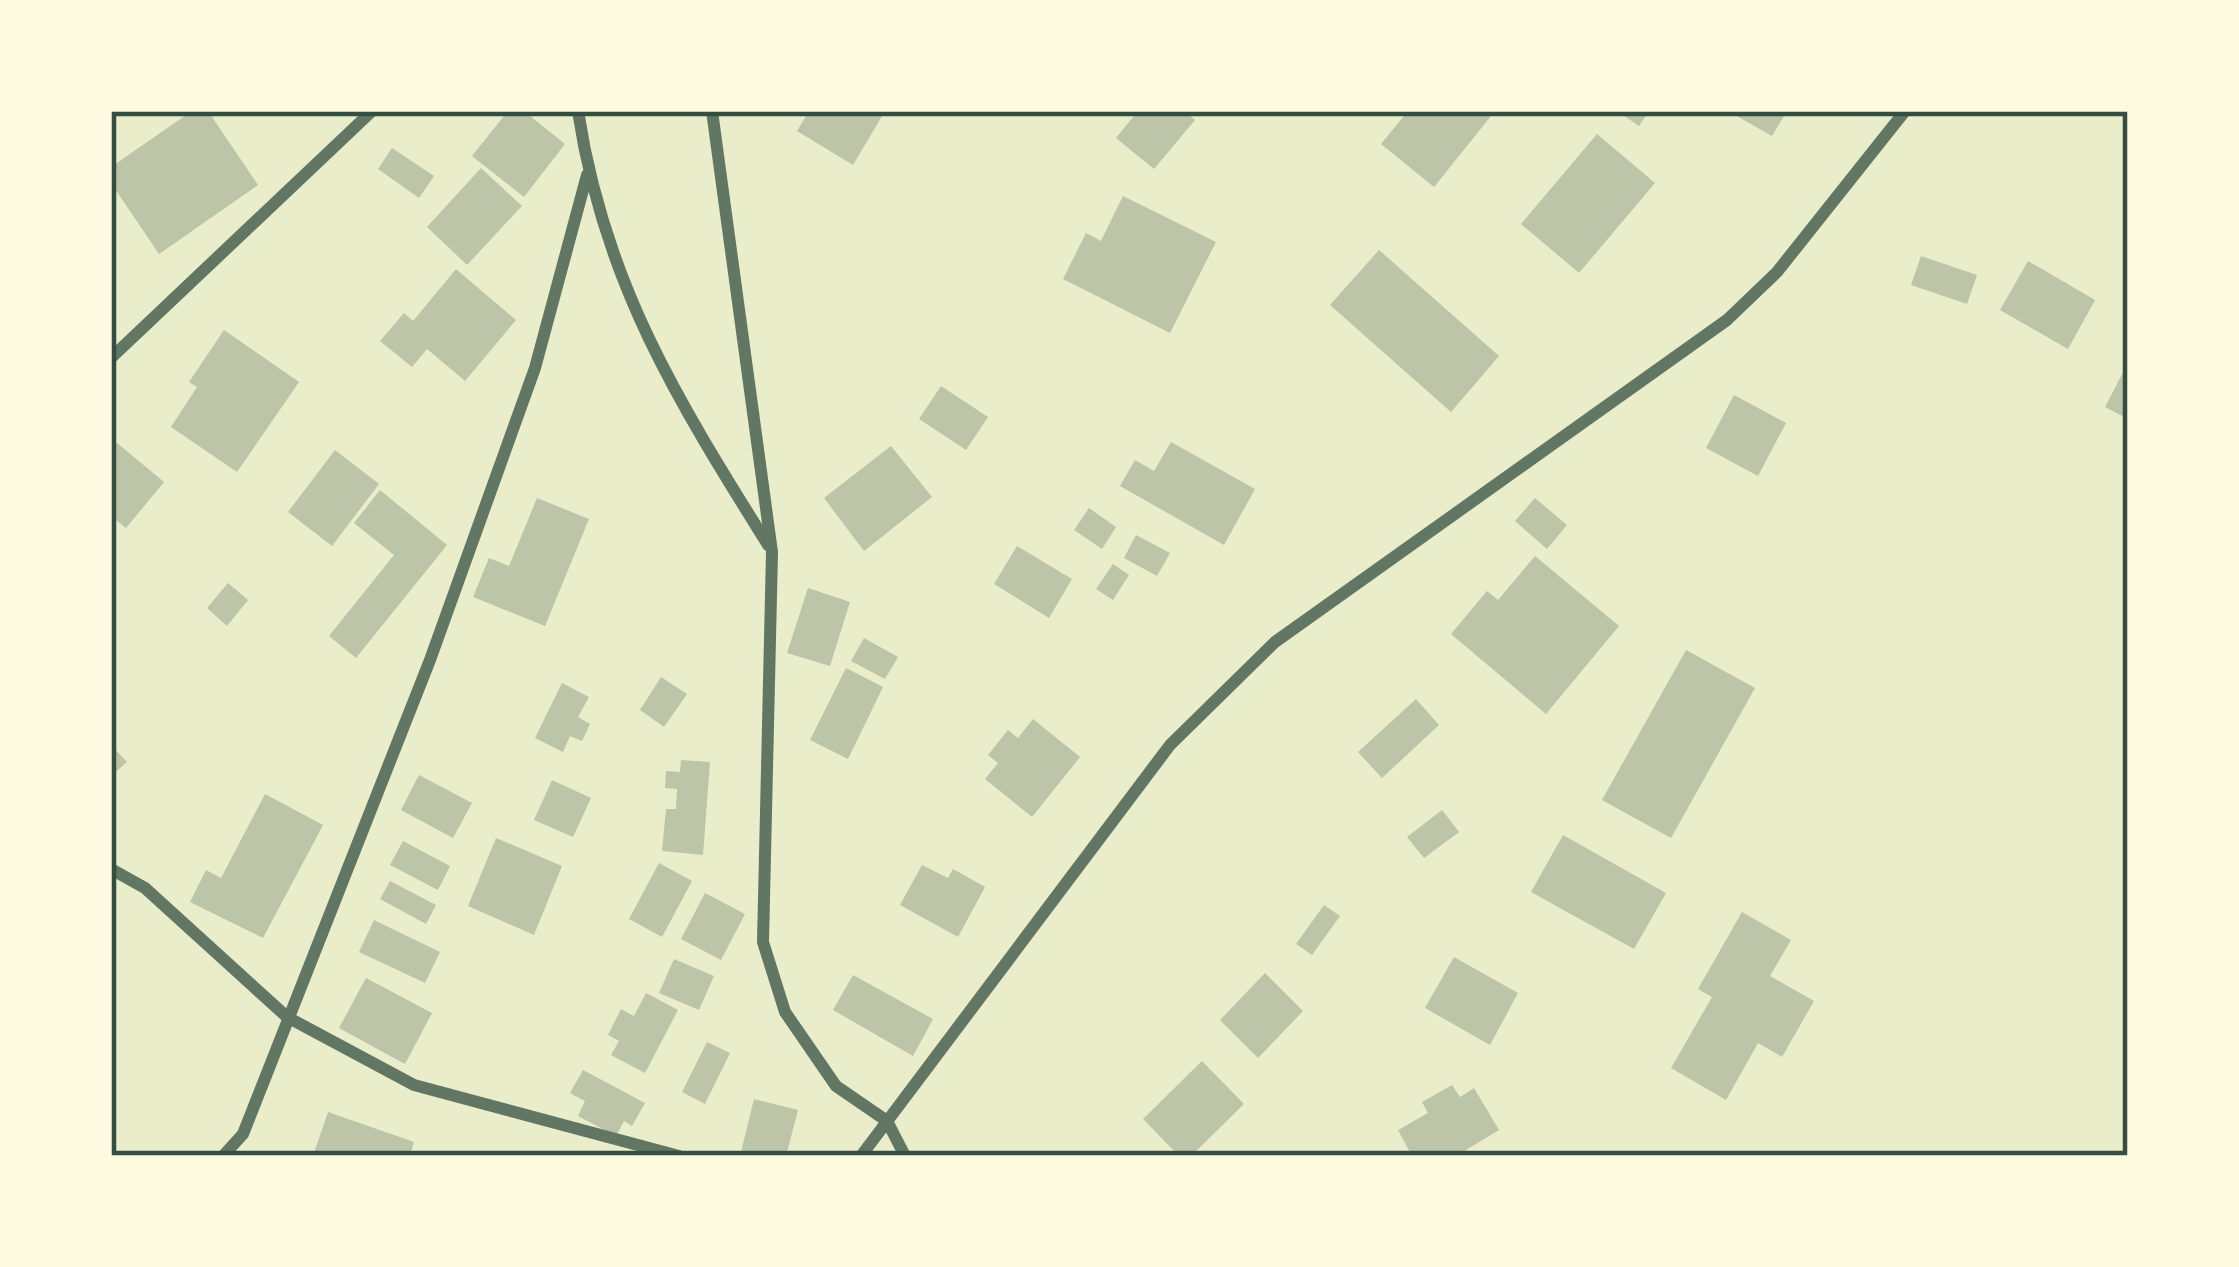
<svg xmlns="http://www.w3.org/2000/svg" width="2239" height="1267" viewBox="0 0 2239 1267" font-family="'Varela Round',sans-serif">
<rect width="100%" height="100%" fill="#e9edc9"/>
<!-- building -->
<g fill="#bcc5a7">
<path d="M192,111H208L258,185L159,254L111,183V167Z"/>
<path d="M508,111H524L565,144L524,197L472,156Z"/>
<path d="M809,111H885L853,165L797,131Z"/>
<path d="M1138,111H1184L1195,120L1154,169L1116,138Z"/>
<path d="M1408,111H1495L1434,187L1381,144Z"/>
<path d="M1617,111H1649L1639,126Z"/>
<path d="M1728,111H1787L1772,136Z"/>
<path d="M1597,134L1655,183L1579,273L1521,224Z"/>
<path d="M392,148L434,176L419,198L378,169Z"/>
<path d="M481,168L522,206L467,265L427,227Z"/>
<path d="M1123,196L1216,242L1170,333L1063,279L1086,233L1101,241Z"/>
<path d="M1379,250L1499,356L1451,412L1330,305Z"/>
<path d="M1921,256L1977,275L1967,304L1911,285Z"/>
<path d="M2028,261L2095,300L2068,349L2000,310Z"/>
<path d="M456,269L516,320L465,381L427,349L412,367L380,341L404,313L413,321Z"/>
<path d="M224,330L299,382L237,472L171,427L197,387L189,382Z"/>
<path d="M2128,363V419L2105,407Z"/>
<path d="M941,386L988,417L966,450L919,419Z"/>
<path d="M1734,395L1786,423L1758,476L1706,448Z"/>
<path d="M1171,442L1255,489L1224,545L1120,486L1135,460L1154,471Z"/>
<path d="M117,443L164,482L126,528L111,516V451Z"/>
<path d="M891,446L932,497L864,551L824,498Z"/>
<path d="M335,450L379,484L332,546L288,512Z"/>
<path d="M380,490L447,545L356,658L329,636L394,555L354,523Z"/>
<path d="M537,498L589,519L545,626L473,597L489,558L509,566Z"/>
<path d="M1535,498L1567,525L1547,549L1515,521Z"/>
<path d="M1089,508L1116,527L1102,549L1074,530Z"/>
<path d="M1136,535L1170,553L1157,576L1124,558Z"/>
<path d="M1017,546L1072,579L1049,618L994,584Z"/>
<path d="M1535,556L1619,626L1546,714L1451,634L1487,591L1498,600Z"/>
<path d="M1113,564L1129,575L1113,600L1096,589Z"/>
<path d="M228,583L248,600L227,626L207,608Z"/>
<path d="M808,588L850,602L830,666L787,653Z"/>
<path d="M864,638L898,657L885,679L851,661Z"/>
<path d="M1686,650L1755,688L1671,838L1602,800Z"/>
<path d="M846,668L883,687L848,759L810,740Z"/>
<path d="M661,677L687,694L664,727L640,710Z"/>
<path d="M562,683L589,697L578,717L590,724L582,741L570,736L563,752L535,738Z"/>
<path d="M1416,699L1439,725L1382,778L1358,752Z"/>
<path d="M1033,719L1080,757L1032,817L985,779L998,763L988,755L1008,730L1018,738Z"/>
<path d="M111,745L127,762L111,776Z"/>
<path d="M681,760L710,762L703,855L662,851L666,809H676L677,789L665,788L666,771L680,772Z"/>
<path d="M419,775L472,803L453,838L401,810Z"/>
<path d="M552,780L591,798L573,837L534,820Z"/>
<path d="M265,794L323,825L263,938L190,902L206,870L221,878Z"/>
<path d="M1442,810L1459,832L1424,858L1407,837Z"/>
<path d="M1563,835L1666,893L1634,949L1531,892Z"/>
<path d="M496,838L562,866L534,935L468,906Z"/>
<path d="M403,841L450,866L438,890L390,865Z"/>
<path d="M659,863L692,881L662,937L629,919Z"/>
<path d="M922,865L948,878L953,869L985,887L958,937L900,905Z"/>
<path d="M390,881L436,905L426,924L380,899Z"/>
<path d="M705,893L745,914L721,960L681,939Z"/>
<path d="M1324,905L1340,916L1312,955L1296,944Z"/>
<path d="M1742,912L1791,940L1770,976L1814,1001L1782,1057L1758,1043L1726,1100L1671,1068L1712,997L1698,989Z"/>
<path d="M374,920L440,952L425,983L359,952Z"/>
<path d="M1454,957L1518,993L1490,1045L1425,1008Z"/>
<path d="M674,959L714,976L699,1010L659,993Z"/>
<path d="M1265,973L1303,1011L1258,1058L1220,1020Z"/>
<path d="M853,975L933,1019L913,1056L833,1010Z"/>
<path d="M366,978L432,1013L405,1064L339,1028Z"/>
<path d="M646,993L678,1010L645,1073L611,1055L619,1041L608,1035L621,1009L634,1016Z"/>
<path d="M707,1042L730,1053L705,1104L682,1092Z"/>
<path d="M1202,1061L1244,1104L1191,1156H1179L1143,1119Z"/>
<path d="M583,1070L645,1103L632,1126L624,1121L616,1136L578,1116L585,1101L570,1093Z"/>
<path d="M1452,1085L1460,1097L1474,1088L1499,1130L1456,1156H1412L1398,1130L1428,1113L1422,1102Z"/>
<path d="M754,1099L798,1110L786,1156H740Z"/>
<path d="M328,1112L414,1142L410,1156H313Z"/>
</g>
<g fill="none" stroke-linecap="round" stroke-linejoin="round">
<!-- minor -->
<g stroke="#617663" stroke-width="12">
<path d="M578,111C604,283 678,401 768,545"/>
<path d="M712,111L772,552L763,942L785,1012L836,1086L887,1121L905,1156"/>
<path d="M111,358L372,111"/>
<path d="M111,869L145,888L287,1017L414,1085L679,1156"/>
<path d="M223,1156L243,1134L430,660L535,368L587,175"/>
<path d="M861,1156L1170,745L1275,642L1727,320L1777,272L1905,111"/>
</g>
</g>
<!-- border -->
<rect width="2239" height="1267" fill="none" stroke="#fefae0" stroke-width="228"/>
<rect x="114" y="114" width="2011" height="1039" fill="none" stroke="#344e41" stroke-width="4.5"/>
</svg>
